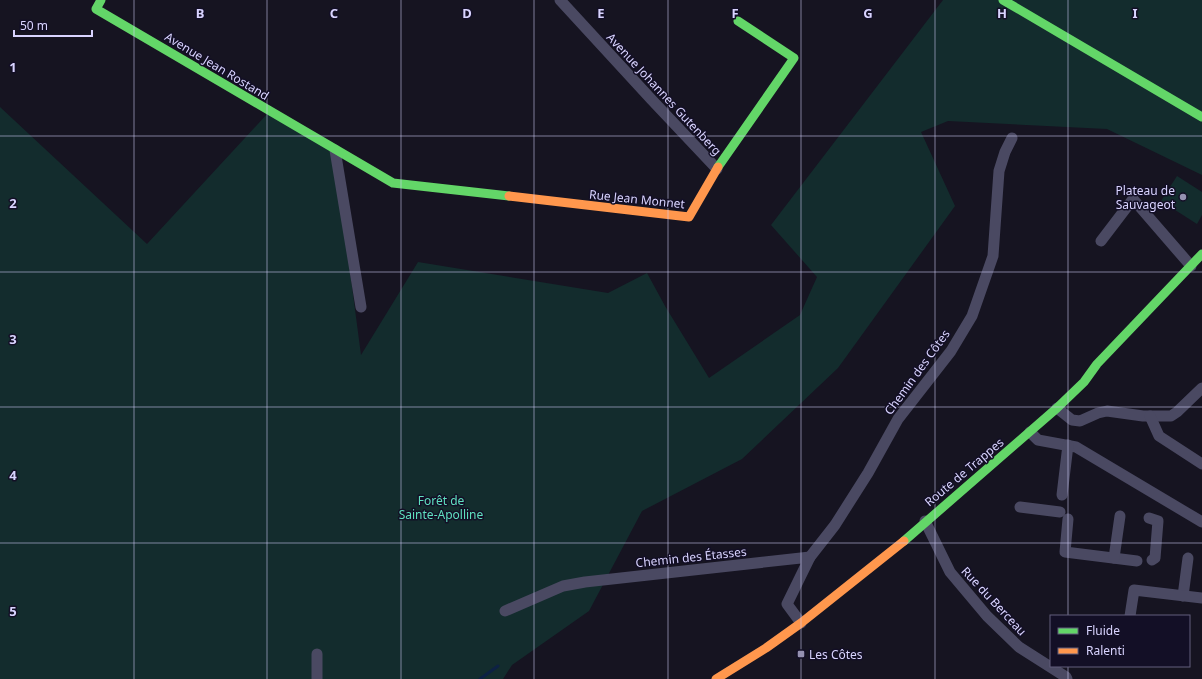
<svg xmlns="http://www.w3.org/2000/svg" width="1202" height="679" viewBox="0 0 1202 679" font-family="'Noto Sans',sans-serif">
<rect width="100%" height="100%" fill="#161421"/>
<!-- green -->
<g fill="#132c2d">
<path d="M943,0H1202V175L1107,129L948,121L921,132L955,206L838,368L742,459L642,511L589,611L512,665L503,679H0V107L147,244L269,112L334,150L361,355L418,262L608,293L647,273L665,306L709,378L800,315L817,277L771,225Z"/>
<path d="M1177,176L1202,192V215L1197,224L1161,201Z"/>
</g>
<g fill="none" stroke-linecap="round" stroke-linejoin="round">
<!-- stream -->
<path stroke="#0d2144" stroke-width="3" d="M480,679L498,666"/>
<!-- street -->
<g stroke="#4a4962" stroke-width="11">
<path d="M560,0L651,99L717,169"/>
<path d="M335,150L361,307"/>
<path d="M1101,241L1133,199L1191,266"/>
<path d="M1057,408L1072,420L1080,421L1098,413L1107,411L1143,416H1171L1177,412L1202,388"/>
<path d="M1150,416L1159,436L1202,464"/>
<path d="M1030,432L1038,440L1076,447L1202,522"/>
<path d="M1062,495L1068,445"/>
<path d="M1020,507L1060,512"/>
<path d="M1149,518L1158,521L1155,558L1152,560"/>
<path d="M1068,519L1065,552L1137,561"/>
<path d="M925,521L950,572L987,616L1019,647L1066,677L1067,679"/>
<path d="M810,557L835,525L868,473L898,419L951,351L972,316L993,256L999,171L1005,152L1012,138"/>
<path d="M1114,558L1120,516"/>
<path d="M1183,596L1188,558"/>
<path d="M505,611L563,586L585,582L810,557L787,604L801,623"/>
<path d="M1130,616L1134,590L1202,598"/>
<path d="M317,654V679"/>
</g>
<!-- fast -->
<g stroke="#63d668" stroke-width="9">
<path d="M101,0L96,9L393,183L509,196"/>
<path d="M1003,0L1202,117"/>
<path d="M718,167L794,58L738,21"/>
<path d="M904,541L1057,408L1084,382L1097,364L1202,254"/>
</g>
<!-- slow -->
<g stroke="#ff974d" stroke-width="9">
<path d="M509,196L689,217L718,167"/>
<path d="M716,679L766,648L801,623L904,541"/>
</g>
</g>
<!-- grid -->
<path fill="none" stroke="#d9d4ff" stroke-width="1" stroke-opacity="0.55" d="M134,0V679M267,0V679M401,0V679M534,0V679M668,0V679M801,0V679M935,0V679M1068,0V616M0,136H1202M0,272H1202M0,407H1202M0,543H1202M1068,666V679"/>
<!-- markers -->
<g fill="#9591b1" stroke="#130f26" stroke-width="1.5">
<circle cx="1183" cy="197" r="4"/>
<rect x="797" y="650" width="8" height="8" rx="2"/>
</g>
<g text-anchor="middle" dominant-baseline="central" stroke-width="3" stroke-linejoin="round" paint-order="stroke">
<!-- street labels -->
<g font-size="12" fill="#d9d4ff" stroke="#130f26">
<text transform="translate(217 66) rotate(31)">Avenue Jean Rostand</text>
<text transform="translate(664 94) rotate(47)">Avenue Johannes Gutenberg</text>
<text transform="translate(637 199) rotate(6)">Rue Jean Monnet</text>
<text transform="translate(917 372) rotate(-54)">Chemin des Côtes</text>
<text transform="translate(964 472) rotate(-40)">Route de Trappes</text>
<text transform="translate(691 557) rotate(-6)">Chemin des Étasses</text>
<text transform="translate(994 601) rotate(47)">Rue du Berceau</text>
</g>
<!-- poi labels -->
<g font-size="12" fill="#d9d4ff" stroke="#130f26" text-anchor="end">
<text x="1175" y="190">Plateau de<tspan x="1175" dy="14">Sauvageot</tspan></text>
<text x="809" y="654" text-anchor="start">Les Côtes</text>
</g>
<!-- park labels -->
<g font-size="12" fill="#5fe0c0" stroke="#130f26">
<text x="441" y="500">Forêt de<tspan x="441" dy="14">Sainte-Apolline</tspan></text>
</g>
</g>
<g font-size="13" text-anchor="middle" font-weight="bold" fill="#d9d4ff" stroke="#130f26" stroke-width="3" stroke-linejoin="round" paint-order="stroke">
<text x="200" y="18">B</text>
<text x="334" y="18">C</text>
<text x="467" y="18">D</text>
<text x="601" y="18">E</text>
<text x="735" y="18">F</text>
<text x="868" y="18">G</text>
<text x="1002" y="18">H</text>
<text x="1135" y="18">I</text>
<text x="13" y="72">1</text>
<text x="13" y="208">2</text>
<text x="13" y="344">3</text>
<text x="13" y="480">4</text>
<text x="13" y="616">5</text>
</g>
<!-- legend -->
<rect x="1050" y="615" width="140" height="52" fill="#130f26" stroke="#625e7d"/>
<rect x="1058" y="628" width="20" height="6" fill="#63d668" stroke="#625e7d"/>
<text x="1086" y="635" font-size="12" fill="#d9d4ff">Fluide</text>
<rect x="1058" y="648" width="20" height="6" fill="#ff974d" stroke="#625e7d"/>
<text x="1086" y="655" font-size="12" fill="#d9d4ff">Ralenti</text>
<!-- scale -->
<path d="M14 30v6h78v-6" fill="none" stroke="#d9d4ff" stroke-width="2"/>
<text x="20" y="30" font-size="12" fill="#d9d4ff" stroke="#130f26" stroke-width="3" paint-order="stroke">50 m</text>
</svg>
